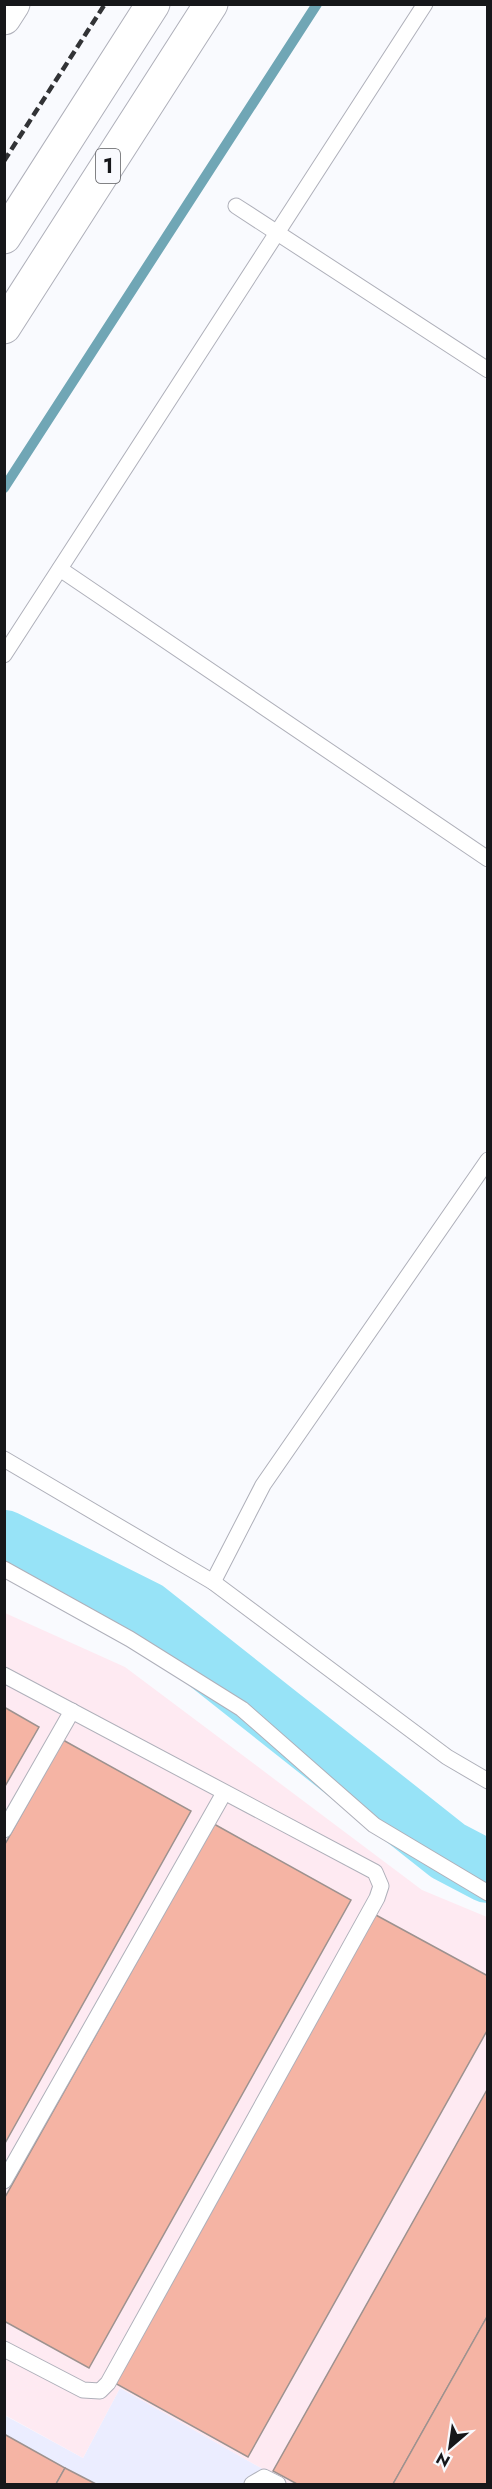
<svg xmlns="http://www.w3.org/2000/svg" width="492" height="2489" viewBox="0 0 492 2489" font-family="Jost,sans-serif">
<rect width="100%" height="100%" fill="#f9fafe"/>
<!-- built -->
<path fill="#ebedff" d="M120,2388L289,2484H5L4,2415L83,2458Z"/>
<!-- industrial -->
<path fill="#feeaf2" d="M5,1613L125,1667L422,1890L487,1917V2484H289L120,2388L83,2458L5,2415Z"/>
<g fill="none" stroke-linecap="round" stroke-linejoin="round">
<!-- stream -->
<path stroke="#70a6b5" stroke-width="10" d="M4,488L317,4"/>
<!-- river -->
<path stroke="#97e3f7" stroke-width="62" d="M4,1541L146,1612L448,1851L488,1872"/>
</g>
<!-- building -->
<g fill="#f5b4a4" stroke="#9d928f" stroke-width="1.5">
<path d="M4,1707L39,1727L4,1788Z"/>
<path d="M63,1740L191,1811L4,2145V1846Z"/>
<path d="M214,1824L351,1900L89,2368L4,2321V2199Z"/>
<path d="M374,1914L488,1976V2029L248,2457L113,2382Z"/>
<path d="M488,2088V2315L393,2484H297L273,2471Z"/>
<path d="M488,2315V2484H393Z"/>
<path d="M4,2434L65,2468L56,2484H4Z"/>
<path d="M65,2468L96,2484H56Z"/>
</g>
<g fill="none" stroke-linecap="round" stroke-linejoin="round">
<defs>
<g id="lane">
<path d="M236,206L488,370"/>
<path d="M60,569L488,859"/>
<path d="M4,655L425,4"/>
<path d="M4,1459L213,1582L447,1757L488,1781"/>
<path d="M4,1569L130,1639L242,1709L374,1825L488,1893"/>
<path d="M213,1582L263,1485L488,1160"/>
<path d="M4,1675L375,1872L381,1886L377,1898L108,2383L100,2391L83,2390L4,2349"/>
<path d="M4,1830L72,1711"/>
<path d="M4,2181L224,1793"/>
<path d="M252,2484L264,2477L278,2484"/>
</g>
<path id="secondary" d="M4,18L13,4"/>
<g id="highway">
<path d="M4,237L153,4"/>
<path d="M4,327L211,4"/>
</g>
</defs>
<!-- lane casing -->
<use href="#lane" stroke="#afb0ba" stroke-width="17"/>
<!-- secondary casing -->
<use href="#secondary" stroke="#afb0ba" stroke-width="35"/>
<!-- highway casing -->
<use href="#highway" stroke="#afb0ba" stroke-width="35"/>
<!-- lane -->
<use href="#lane" stroke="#fff" stroke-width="15"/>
<!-- secondary -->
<use href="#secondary" stroke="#fff" stroke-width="33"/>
<!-- highway -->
<use href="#highway" stroke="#fff" stroke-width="33"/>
<!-- rail -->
<path stroke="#323336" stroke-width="4.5" stroke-dasharray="9 4.5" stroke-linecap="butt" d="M4,161L105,4"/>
</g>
<g text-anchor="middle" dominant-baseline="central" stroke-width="4.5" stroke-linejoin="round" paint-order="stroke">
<!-- shield labels -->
<rect fill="#f9fafe" stroke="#5a5b5e" stroke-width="1.5" x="96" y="149" width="24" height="34" rx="4.5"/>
<g font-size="20" font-weight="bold" fill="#16171a">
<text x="108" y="166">1</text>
</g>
</g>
<!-- border -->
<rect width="492" height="2489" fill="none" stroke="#16171a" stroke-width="12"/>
<!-- north arrow -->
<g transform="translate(450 2447) rotate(209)" stroke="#f9fafe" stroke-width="4.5" paint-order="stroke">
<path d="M0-4.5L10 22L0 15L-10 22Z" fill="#16171a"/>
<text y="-9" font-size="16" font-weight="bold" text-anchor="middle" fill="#16171a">N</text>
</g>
</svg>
